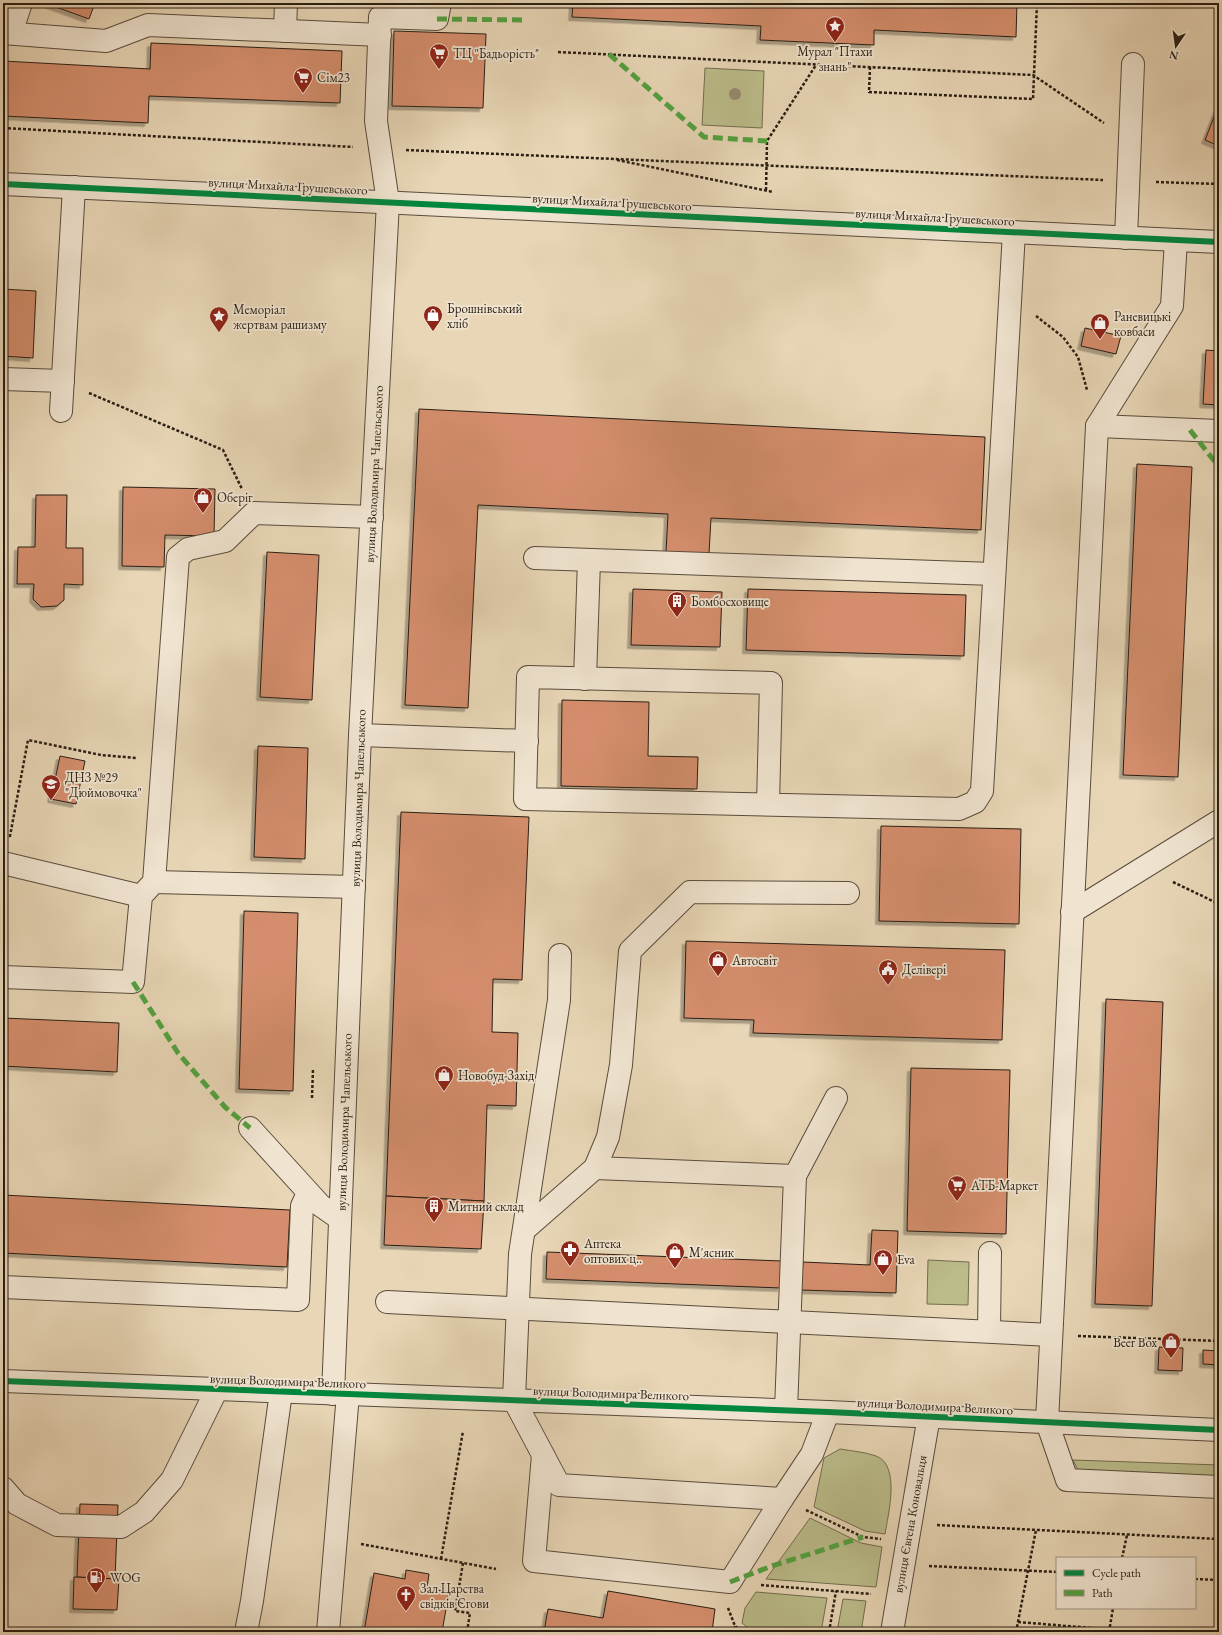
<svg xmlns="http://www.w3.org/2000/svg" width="1222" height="1635" viewBox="0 0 1222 1635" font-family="'EB Garamond',serif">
<defs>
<filter id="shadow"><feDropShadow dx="-3.5" dy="3.5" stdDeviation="0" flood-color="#0004"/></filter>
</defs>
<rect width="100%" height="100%" fill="#e8d6b6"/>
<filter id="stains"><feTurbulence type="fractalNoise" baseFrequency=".005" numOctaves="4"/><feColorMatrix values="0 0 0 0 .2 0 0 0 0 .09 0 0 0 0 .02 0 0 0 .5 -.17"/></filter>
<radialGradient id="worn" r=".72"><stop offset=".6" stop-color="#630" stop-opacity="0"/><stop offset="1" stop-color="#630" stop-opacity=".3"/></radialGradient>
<!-- green -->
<g fill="#bbbc8a" stroke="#726d4e">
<path d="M705,68L764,71L762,128L702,125Z"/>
<path d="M928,1260L969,1262L968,1305L927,1304Z"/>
<path d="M840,1449C852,1451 865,1452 876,1456C901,1465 888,1515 885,1534L865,1531L814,1507L824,1458Z"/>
<path d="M1073,1460L1219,1465V1477L1079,1472Z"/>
<path d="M810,1518L861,1543L882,1547L876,1587L766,1579Z"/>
<path d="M756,1592L827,1598L821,1632H753L742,1623L745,1608Z"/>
<path d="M843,1599L866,1601L861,1632H837Z"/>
</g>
<!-- building -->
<g fill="#d58e6d" stroke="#291e13" filter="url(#shadow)">
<path d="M45,3H95L89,19Z"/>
<path d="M573,3H1017L1016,37L874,30V45L760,40L761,26L572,17Z"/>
<path d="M394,31L486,34L483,108L392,106Z"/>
<path d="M151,43L342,51L340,103L149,96L148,123L3,116V61L150,69Z"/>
<path d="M1219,104V146L1205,140Z"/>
<path d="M3,289L36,291L33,358L3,356Z"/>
<path d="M1085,328L1121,336L1116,354L1081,346Z"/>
<path d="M1206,350L1219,351V405L1203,404Z"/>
<path d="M419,409L985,437L981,530L711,518L709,554L666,552L668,514L478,505L468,708L405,705Z"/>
<path d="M1137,464L1192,467L1178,777L1123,775Z"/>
<path d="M123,487L215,489L214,536L165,535L164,567L122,566Z"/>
<path d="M36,495H67L66,548H83V585L64,584V600L57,606L41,607L33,599L34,584H17L18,547H35Z"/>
<path d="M267,552L319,555L312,700L260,697Z"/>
<path d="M633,589L722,592L720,647L631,645Z"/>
<path d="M748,589L966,595L964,656L746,650Z"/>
<path d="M562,700L649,702L648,756L698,757L697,789L561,786Z"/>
<path d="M258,746L308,748L305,859L254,857Z"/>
<path d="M60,756L85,761L76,804L51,799Z"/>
<path d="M401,812L529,817L522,980L493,979L492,1032L518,1033L516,1106L487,1105L484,1201L386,1196Z"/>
<path d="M881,826L1021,829L1019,924L879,921Z"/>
<path d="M244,911L298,913L293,1091L239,1089Z"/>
<path d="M686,941L1005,950L1002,1040L753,1033L754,1020L684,1018Z"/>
<path d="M1106,999L1163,1002L1152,1306L1095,1304Z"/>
<path d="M3,1018L119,1023L117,1072L3,1066Z"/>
<path d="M911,1068L1010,1070L1006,1234L907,1231Z"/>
<path d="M3,1195L290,1210L287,1267L3,1253Z"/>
<path d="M386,1196L484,1201L481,1249L384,1245Z"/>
<path d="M872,1230L898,1231L896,1293L801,1290L803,1262L870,1265Z"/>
<path d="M547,1252L782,1261L781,1288L546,1279Z"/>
<path d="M1159,1347L1183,1348L1182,1371L1158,1370Z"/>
<path d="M1203,1350L1219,1351V1365L1203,1364Z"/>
<path d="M80,1504L118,1505L115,1579L77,1577Z"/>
<path d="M406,1570L429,1574L427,1588L449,1592L442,1632H364L374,1573L405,1579Z"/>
<path d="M74,1577L119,1579L117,1610L73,1609Z"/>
<path d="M608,1591L715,1609L712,1632H544L548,1609L603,1618Z"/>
</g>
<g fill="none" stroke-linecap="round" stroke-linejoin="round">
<defs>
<g id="minor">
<path d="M285,31L286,3"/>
<path d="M3,33L106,41L148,25L380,35"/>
<path d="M11,33L21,3"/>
<path d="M3,184L1219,242"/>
<path d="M1126,238L1133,64"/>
<path d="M1176,240L1172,306L1097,426L1047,1422L1067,1480L1219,1487"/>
<path d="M3,379L63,381"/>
<path d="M61,411L74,187"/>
<path d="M1097,426L1219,431"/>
<path d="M535,558L994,574"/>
<path d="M585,679L589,560"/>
<path d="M360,735L527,741"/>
<path d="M768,804L771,683L528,677L525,799L959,809L975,802L982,791L1014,232"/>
<path d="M3,863L141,896"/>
<path d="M154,882L354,887"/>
<path d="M1072,912L1219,821"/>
<path d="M560,955L559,1000L520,1254L514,1400L559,1485L782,1499L812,1454L828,1412"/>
<path d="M3,977L133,982L141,896L154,882L178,557L188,549L225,541L254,513L372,517"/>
<path d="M250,1128L320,1205L340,1219"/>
<path d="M595,1168L795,1176"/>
<path d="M524,1230L595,1168L608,1137L621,1065L630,951L690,892L848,893"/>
<path d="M3,1287L298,1300L302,1206L308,1193"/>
<path d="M387,1302L1051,1335"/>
<path d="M989,1331L990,1253"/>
<path d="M3,1381L828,1412L1219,1430"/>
<path d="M333,1394L360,735L388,202L376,121L380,17L437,19L440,3"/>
<path d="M786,1410L795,1176L836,1098"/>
<path d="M543,1455L534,1561L730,1582L782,1499"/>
<path d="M3,1488L17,1504L57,1525L121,1527L144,1512L172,1480L217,1389"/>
<path d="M246,1632L252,1601L281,1392"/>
<path d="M328,1632L348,1394"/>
<path d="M892,1632L929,1416"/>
</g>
</defs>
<!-- minor casing -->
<use href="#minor" stroke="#594c3c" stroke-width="24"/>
<!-- path -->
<g stroke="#291e13" stroke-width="2.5" stroke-dasharray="3 2" stroke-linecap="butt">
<path d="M558,52L1033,75L1104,123"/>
<path d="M870,67L869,92L1033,99L1037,3"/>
<path d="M3,128L353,147"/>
<path d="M406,150L1103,180"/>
<path d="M617,160L773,192"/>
<path d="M1156,182L1219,184"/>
<path d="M766,190L767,141L816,65"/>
<path d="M1036,316L1063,337L1078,357L1087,390"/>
<path d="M89,393L223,450L242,489"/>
<path d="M9,836H10L28,740L101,755L136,758"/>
<path d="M1173,882L1219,904"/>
<path d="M312,1098L313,1069"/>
<path d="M1078,1336L1219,1341"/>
<path d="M806,1510L863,1537L881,1539"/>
<path d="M937,1525L1219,1539"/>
<path d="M361,1544L496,1569"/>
<path d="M1122,1558L1127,1535"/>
<path d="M441,1559L463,1431"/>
<path d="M463,1563L455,1611L470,1613L467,1632"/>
<path d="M929,1566L1057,1572"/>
<path d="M1195,1579L1219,1580"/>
<path d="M761,1585L871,1594"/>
<path d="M728,1608L735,1626L742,1632"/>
<path d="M1018,1622L1141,1632"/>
<path d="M734,1632L735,1626"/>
<path d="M829,1632L836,1591"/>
<path d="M1016,1632L1036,1530"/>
<path d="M1109,1632L1113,1608"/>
</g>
<!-- minor -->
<use href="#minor" stroke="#f0e4d0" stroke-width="22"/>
<!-- quiet -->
<g stroke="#51a23f" stroke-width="5" stroke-dasharray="10 5" stroke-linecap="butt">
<path d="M437,19L525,20"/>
<path d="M609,54L704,137L767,141"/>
<path d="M1190,430L1219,467"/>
<path d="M133,982L178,1053L225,1107L250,1128"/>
<path d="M730,1582L772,1566L863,1537"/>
</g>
<defs>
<g id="cycleway">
<path d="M3,184L1219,242"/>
<path d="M3,1381L828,1412L1219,1430"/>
</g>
</defs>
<!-- cycleway casing -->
<use href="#cycleway" stroke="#f0e4d0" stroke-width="8"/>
<!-- cycleway -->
<use href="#cycleway" stroke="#00873e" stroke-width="6"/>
</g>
<!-- trees -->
<circle fill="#978b70" cx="735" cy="94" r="6"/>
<!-- icons -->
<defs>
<symbol id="sight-pin" viewBox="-11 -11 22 30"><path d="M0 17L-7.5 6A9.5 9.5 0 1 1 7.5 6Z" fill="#8f2418" stroke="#f0e4d0"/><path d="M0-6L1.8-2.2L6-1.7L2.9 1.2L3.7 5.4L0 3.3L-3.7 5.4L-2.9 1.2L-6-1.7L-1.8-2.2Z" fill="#fff"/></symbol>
<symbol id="supermarket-pin" viewBox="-11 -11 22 30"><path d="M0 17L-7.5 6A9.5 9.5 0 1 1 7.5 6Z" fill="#8f2418" stroke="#f0e4d0"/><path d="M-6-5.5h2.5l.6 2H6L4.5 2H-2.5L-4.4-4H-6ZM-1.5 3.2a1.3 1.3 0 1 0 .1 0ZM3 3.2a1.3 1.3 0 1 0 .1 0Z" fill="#fff"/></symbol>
<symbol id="shop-pin" viewBox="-11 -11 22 30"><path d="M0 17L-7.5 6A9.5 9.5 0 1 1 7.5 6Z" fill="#8f2418" stroke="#f0e4d0"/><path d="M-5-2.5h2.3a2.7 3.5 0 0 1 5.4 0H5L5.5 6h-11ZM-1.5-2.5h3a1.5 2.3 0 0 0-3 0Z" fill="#fff"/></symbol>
<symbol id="building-pin" viewBox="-11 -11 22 30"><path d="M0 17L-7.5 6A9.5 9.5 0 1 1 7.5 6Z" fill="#8f2418" stroke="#f0e4d0"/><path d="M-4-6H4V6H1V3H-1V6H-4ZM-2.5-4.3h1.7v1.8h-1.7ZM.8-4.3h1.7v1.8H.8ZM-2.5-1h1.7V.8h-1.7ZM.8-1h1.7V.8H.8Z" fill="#fff"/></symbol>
<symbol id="school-pin" viewBox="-11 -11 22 30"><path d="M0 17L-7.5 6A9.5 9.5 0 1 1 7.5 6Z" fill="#8f2418" stroke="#f0e4d0"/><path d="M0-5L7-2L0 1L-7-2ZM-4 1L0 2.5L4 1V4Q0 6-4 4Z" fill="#fff"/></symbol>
<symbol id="civic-pin" viewBox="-11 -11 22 30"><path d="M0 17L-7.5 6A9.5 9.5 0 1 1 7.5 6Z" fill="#8f2418" stroke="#f0e4d0"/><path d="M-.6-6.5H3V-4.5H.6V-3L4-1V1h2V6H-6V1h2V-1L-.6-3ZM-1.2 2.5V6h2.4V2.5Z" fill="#fff"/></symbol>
<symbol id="pharmacy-pin" viewBox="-11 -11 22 30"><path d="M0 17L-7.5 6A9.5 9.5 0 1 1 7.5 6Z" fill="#8f2418" stroke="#f0e4d0"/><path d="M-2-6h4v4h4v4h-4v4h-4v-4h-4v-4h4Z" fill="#fff"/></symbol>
<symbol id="fuel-pin" viewBox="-11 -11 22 30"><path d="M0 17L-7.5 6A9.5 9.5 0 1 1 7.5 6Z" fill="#8f2418" stroke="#f0e4d0"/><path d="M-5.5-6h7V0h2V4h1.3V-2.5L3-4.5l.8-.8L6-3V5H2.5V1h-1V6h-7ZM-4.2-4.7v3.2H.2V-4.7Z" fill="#fff"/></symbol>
<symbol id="church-pin" viewBox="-11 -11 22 30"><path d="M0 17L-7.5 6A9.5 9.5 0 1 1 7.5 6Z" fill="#8f2418" stroke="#f0e4d0"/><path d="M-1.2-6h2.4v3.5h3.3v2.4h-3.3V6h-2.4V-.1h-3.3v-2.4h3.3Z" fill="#fff"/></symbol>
</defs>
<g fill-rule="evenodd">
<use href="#sight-pin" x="824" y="15" width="22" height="30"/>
<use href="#supermarket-pin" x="428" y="42" width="22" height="30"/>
<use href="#supermarket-pin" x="292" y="66" width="22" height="30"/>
<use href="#shop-pin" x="422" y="304" width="22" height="30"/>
<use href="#sight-pin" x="208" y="305" width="22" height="30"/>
<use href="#shop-pin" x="1089" y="312" width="22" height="30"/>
<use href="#shop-pin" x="192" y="486" width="22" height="30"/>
<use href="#building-pin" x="666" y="590" width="22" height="30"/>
<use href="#school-pin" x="40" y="773" width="22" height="30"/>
<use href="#shop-pin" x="707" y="949" width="22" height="30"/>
<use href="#civic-pin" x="877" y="958" width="22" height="30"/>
<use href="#shop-pin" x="433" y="1064" width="22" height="30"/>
<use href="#supermarket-pin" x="946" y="1174" width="22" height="30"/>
<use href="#building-pin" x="423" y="1195" width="22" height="30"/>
<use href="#pharmacy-pin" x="559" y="1239" width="22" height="30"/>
<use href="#shop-pin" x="664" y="1241" width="22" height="30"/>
<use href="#shop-pin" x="872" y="1248" width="22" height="30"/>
<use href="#shop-pin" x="1160" y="1331" width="22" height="30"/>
<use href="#fuel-pin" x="85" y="1566" width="22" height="30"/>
<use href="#church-pin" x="395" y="1584" width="22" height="30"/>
</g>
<g text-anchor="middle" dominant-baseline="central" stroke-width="3.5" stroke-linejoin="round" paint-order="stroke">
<!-- poi labels -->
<g font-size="13" fill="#291e13" stroke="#f0e4d0" text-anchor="start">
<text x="835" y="51" text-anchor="middle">Мурал "Птахи<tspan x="835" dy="15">знань"</tspan></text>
<text x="453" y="53">ТЦ "Бадьорість"</text>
<text x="317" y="77">Сім23</text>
<text x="447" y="308">Брошнівський<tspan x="447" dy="15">хліб</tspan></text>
<text x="233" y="309">Меморіал<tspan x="233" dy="15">жертвам рашизму</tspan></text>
<text x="1114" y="316">Раневицькі<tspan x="1114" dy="15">ковбаси</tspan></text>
<text x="217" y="497">Оберіг</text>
<text x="691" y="601">Бомбосховище</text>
<text x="65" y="777">ДНЗ №29<tspan x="65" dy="15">"Дюймовочка"</tspan></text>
<text x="732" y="960">Автосвіт</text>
<text x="902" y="969">Делівері</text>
<text x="458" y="1075">Новобуд-Захід</text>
<text x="971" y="1185">АТБ-Маркет</text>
<text x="448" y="1206">Митний склад</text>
<text x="584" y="1243">Аптека<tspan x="584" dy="15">оптових ц‥</tspan></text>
<text x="689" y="1252">М'ясник</text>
<text x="897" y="1259">Eva</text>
<text x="1157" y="1342" text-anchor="end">Beer Box</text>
<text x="110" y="1577">WOG</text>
<text x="420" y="1588">Зал Царства<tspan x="420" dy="15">свідків Єгови</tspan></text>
</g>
<!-- street labels -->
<g font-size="13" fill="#291e13" stroke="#f0e4d0">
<text transform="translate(288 186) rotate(3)">вулиця Михайла Грушевського</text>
<text transform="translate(612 202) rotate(3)">вулиця Михайла Грушевського</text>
<text transform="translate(935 217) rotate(3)">вулиця Михайла Грушевського</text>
<text transform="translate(374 474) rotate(-87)">вулиця Володимира Чапельського</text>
<text transform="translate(358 798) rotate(-88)">вулиця Володимира Чапельського</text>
<text transform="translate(344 1122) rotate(-88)">вулиця Володимира Чапельського</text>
<text transform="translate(288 1381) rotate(2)">вулиця Володимира Великого</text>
<text transform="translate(611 1393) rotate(2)">вулиця Володимира Великого</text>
<text transform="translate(935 1406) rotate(3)">вулиця Володимира Великого</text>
<text transform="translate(910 1524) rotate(-80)">вулиця Євгена Коновальця</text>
</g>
</g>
<!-- margin -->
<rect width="1222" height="1635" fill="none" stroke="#e8d6b6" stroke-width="16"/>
<rect x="4" y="4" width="1214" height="1627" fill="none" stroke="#291e13" stroke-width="2"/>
<rect x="8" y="8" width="1206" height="1619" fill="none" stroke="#291e13"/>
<!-- legend -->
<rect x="1056" y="1557" width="140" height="52" fill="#f0e4d0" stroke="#a09584"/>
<rect x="1064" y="1570" width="20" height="6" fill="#00873e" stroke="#a09584"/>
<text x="1092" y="1577" font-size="12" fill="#291e13">Cycle path</text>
<rect x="1064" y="1590" width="20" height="6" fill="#51a23f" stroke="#a09584"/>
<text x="1092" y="1597" font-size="12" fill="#291e13">Path</text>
<!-- north arrow -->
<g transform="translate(1176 46) rotate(193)" stroke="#f0e4d0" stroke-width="3" paint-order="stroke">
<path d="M0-3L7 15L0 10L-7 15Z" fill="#291e13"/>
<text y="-6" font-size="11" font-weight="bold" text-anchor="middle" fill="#291e13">N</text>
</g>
<rect width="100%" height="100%" filter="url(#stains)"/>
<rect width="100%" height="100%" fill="url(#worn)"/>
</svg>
